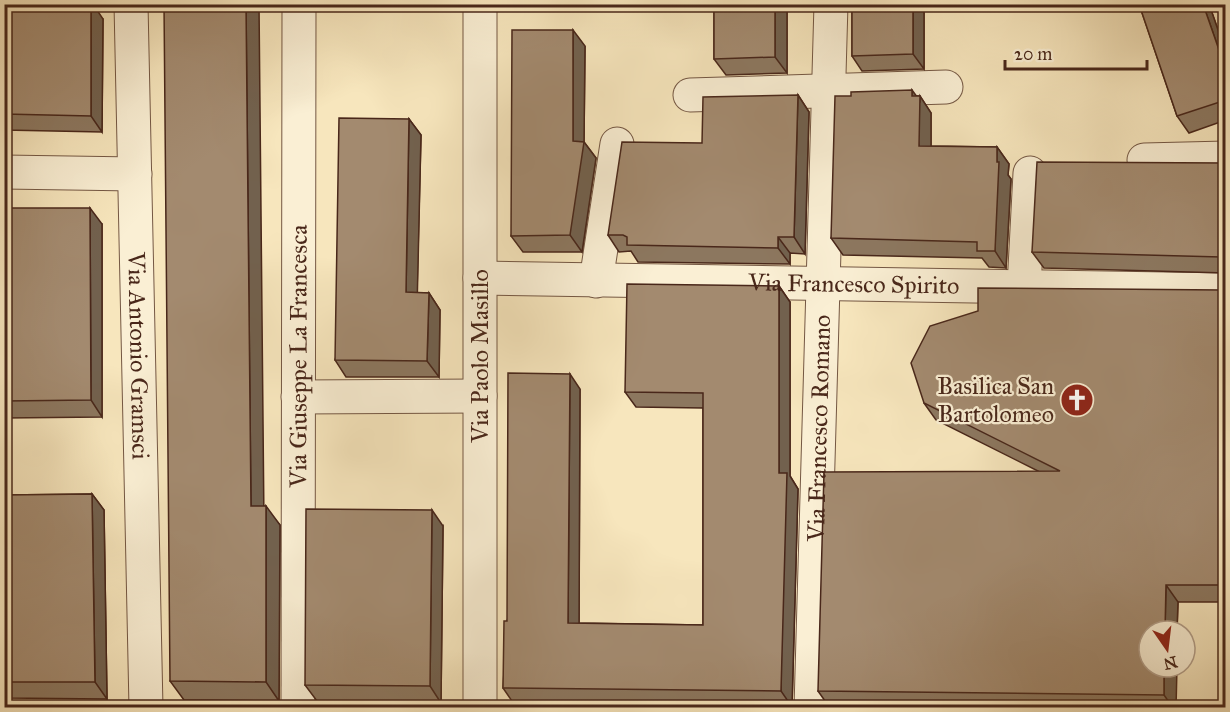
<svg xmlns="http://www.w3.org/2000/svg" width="1230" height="712" viewBox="0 0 1230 712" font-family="'IM FELL Great Primer',serif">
<rect width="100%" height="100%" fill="#f7e6bd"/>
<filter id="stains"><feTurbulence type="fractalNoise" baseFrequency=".00333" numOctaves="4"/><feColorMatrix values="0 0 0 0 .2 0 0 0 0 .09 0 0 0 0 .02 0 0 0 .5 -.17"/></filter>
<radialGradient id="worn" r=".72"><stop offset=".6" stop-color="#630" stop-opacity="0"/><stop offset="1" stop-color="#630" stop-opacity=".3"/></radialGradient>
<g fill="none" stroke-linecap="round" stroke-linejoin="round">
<defs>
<path id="pedestrian" d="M298,397L480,396"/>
<g id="minor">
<path id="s1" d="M131,4L146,708"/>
<path d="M690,95L946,87"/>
<path d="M1144,160L1226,158"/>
<path d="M4,172L135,174"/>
<path id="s2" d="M480,278L1226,290"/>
<path d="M596,281L617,144"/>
<path d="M1024,287L1030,173"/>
<path id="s3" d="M298,708L299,4"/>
<path d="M480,708V4"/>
<path id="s4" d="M811,708L831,4"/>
</g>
</defs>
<!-- pedestrian casing -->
<use href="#pedestrian" stroke="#745743" stroke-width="35"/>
<!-- minor casing -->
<use href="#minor" stroke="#745743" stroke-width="35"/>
<!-- pedestrian -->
<use href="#pedestrian" stroke="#faefd4" stroke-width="33"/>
<!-- minor -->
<use href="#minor" stroke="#faefd4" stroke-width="33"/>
</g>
<!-- wall -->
<g fill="#8c775f" stroke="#49271a" stroke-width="1.5">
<path d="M714,4H787V73L726,75L714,59Z"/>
<path d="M852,4H924V69L862,71L852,56Z"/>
<path d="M1139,4H1209L1226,53V120L1189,133L1177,116Z"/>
<path d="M103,19L102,132L4,130V24Z"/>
<path d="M585,46L584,142L596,158L582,252H523L511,236Z"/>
<path d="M798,95L809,112L805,254L790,253V264L638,262L631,251L619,252L608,235L702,143Z"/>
<path d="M916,96H920L931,113V146L997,147L1009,164L1008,175L1011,179L1006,268L989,267L982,258L843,255L831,238Z"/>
<path d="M409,119L421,135L417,293H429L440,310L439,377H346L335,360Z"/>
<path d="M1226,163V273L1044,268L1032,252Z"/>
<path d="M4,208L102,224V417L4,418Z"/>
<path d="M779,286L790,302V476L798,489L792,707L514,704L503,688L507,621L580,389L579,623L703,625V408L636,407L625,392Z"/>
<path d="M1222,290L1226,295V602H1178L1177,631H1149L1176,708H830L818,691L1038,471L936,420L924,403Z"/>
<path d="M92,494L104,510L107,699L4,698V495Z"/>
<path d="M264,506L280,525L279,701L184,700L170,681Z"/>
<path d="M443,526L441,703L317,701L305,685Z"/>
</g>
<!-- shaded-wall -->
<g fill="#72614e" stroke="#49271a" stroke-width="1.5">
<path d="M91,4H93L103,19L102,132L91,116Z"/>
<path d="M246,4H259L264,525L251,506Z"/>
<path d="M775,4H787V73L775,57Z"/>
<path d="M913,4H924V69L913,54Z"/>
<path d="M1203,4H1209L1226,53V70Z"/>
<path d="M573,30L585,46L584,143V142L596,158L582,252L570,235L573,141Z"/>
<path d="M912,90L920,101V96L931,113V162L919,146L912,96Z"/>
<path d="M798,95L809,112L805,254L794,237Z"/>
<path d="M409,119L421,135L417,309L406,292Z"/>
<path d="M997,147L1009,164L1008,175L1011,179L1006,268L995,251Z"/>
<path d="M90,208L102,224V417L91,400Z"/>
<path d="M778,237L790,253V264L778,248Z"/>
<path d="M1221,241L1226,247V263L1221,257Z"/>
<path d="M779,286L790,302V476L798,489L792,707L781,691L779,473Z"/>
<path d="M1222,290L1226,295V459Z"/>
<path d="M429,293L440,310L439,377L427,361Z"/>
<path d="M570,374L580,389L579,638L568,623Z"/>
<path d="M92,494L104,510L107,699L95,682Z"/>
<path d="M266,506L280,525L279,701L266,682Z"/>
<path d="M432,510L443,526L441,703L430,686Z"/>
<path d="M1166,585L1178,602L1177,631H1165Z"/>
<path d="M1164,667H1177L1176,708H1173L1164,695Z"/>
</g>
<!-- building -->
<g fill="#a38a6f" stroke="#49271a" stroke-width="1.5">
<path d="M5,4H91V116L4,114Z"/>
<path d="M164,4H246L251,506H266V682L170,681Z"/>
<path d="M714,4H775V57L714,59Z"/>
<path d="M852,4H913V54L852,56Z"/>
<path d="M1139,4H1203L1226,70V100L1177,116Z"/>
<path d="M512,30H573V141L584,142L570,235L511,236Z"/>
<path d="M912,90V96H920L919,146L997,147V162H999L995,251H977V242L831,238L835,96H851V92Z"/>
<path d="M798,95L794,237H778V248L627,245V237L623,235H608L622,142L702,143L703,97Z"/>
<path d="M339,118L409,119L406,292L429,293L427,361L335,360Z"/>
<path d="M1037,162L1226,163V241H1221V257L1032,252Z"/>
<path d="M4,208H90L91,400L4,401Z"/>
<path d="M627,284L779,286V473H787L781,691L503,688L504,621H507L508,373L570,374L568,623L703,625V393L625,392Z"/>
<path d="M978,288L1222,290L1226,459V585H1166L1165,631H1149V667H1164V695L818,691L824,472L1060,471L924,403L911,363L930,326L978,311Z"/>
<path d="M92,494L95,682H4V495Z"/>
<path d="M306,509L432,510L430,686L305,685Z"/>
</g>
<!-- icons -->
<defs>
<symbol id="church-disc" viewBox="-11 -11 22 22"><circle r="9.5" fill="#8f2418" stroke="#faefd4"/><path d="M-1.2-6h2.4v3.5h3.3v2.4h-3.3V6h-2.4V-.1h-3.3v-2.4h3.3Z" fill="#fff"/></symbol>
</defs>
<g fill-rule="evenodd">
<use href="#church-disc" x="1058" y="381" width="38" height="38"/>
</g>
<g text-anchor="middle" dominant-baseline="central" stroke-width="4.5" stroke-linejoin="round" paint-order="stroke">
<!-- street labels -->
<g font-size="24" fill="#49271a" stroke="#faefd4">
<text stroke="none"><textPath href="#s2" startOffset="374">Via Francesco Spirito</textPath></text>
<text stroke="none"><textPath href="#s1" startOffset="352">Via Antonio Gramsci</textPath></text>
<text stroke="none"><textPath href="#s3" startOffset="352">Via Giuseppe La Francesca</textPath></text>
<text transform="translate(480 356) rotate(-90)">Via Paolo Masillo</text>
<text stroke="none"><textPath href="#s4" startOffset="280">Via Francesco Romano</textPath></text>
</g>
<!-- poi labels -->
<g font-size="24" fill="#49271a" stroke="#faefd4" text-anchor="end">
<text x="1054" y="386">Basilica San<tspan x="1054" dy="28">Bartolomeo</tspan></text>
</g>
</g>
<!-- margin -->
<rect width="1230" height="712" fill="none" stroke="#f7e6bd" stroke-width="24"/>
<rect x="6" y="6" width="1218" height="700" fill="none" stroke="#49271a" stroke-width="3"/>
<rect x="12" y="12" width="1206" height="688" fill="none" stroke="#49271a" stroke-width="1.5"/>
<!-- north arrow -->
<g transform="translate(1167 649) rotate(166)"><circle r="28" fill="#faefd4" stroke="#b39f8a" stroke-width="1.5"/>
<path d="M0-4.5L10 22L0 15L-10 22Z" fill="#8f2418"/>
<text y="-9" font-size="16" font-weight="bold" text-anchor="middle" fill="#49271a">N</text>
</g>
<!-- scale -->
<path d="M1005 60v9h142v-9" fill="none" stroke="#49271a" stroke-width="3"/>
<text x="1014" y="60" font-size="18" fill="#49271a" stroke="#faefd4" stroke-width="4.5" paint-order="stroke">20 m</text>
<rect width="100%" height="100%" filter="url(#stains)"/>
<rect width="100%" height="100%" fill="url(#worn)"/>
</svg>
